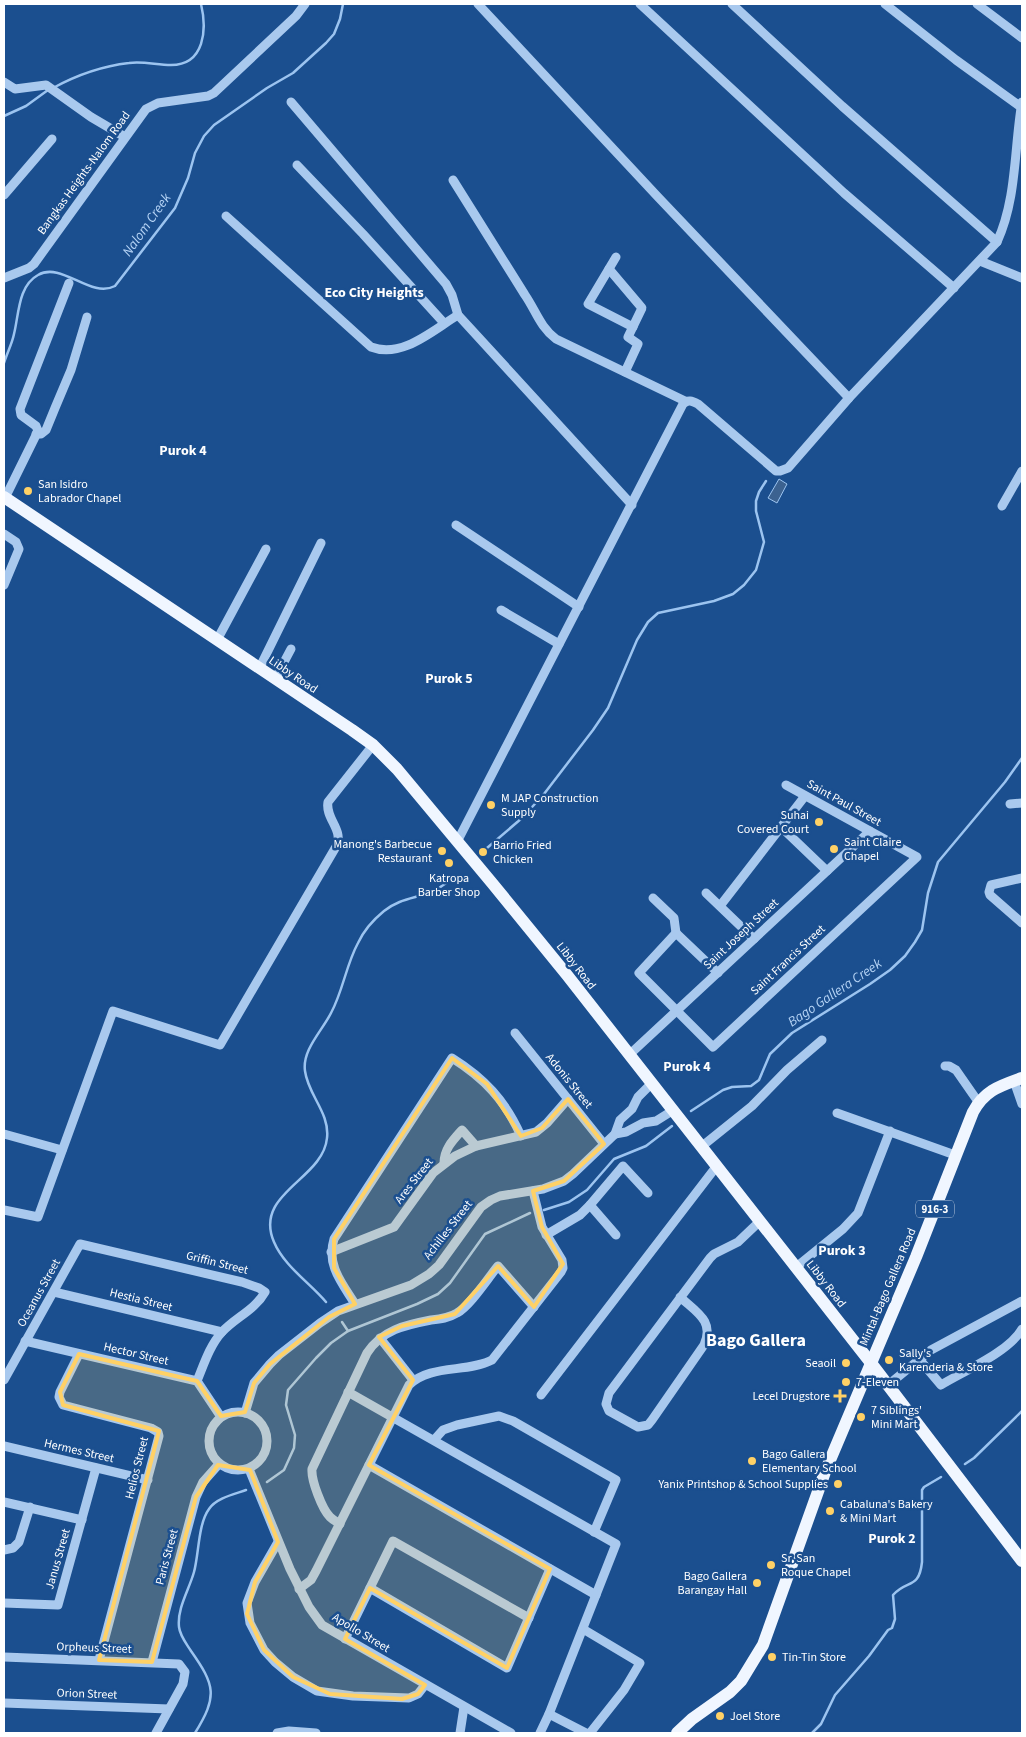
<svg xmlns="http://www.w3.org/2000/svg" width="1026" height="1737" viewBox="0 0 1026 1737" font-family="'Source Sans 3',sans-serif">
<rect width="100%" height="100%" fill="#1b4f8f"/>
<!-- water -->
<path fill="#3c6290" stroke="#9cc4f0" d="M779,479L787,484L777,503L768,498Z"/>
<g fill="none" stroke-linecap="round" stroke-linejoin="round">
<!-- stream -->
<g stroke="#9cc4f0" stroke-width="2.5">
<path d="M53,88C75,76 103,66 129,63C143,61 157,65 171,65C205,65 207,29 201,4"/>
<path d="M4,116L26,106L48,90"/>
<path d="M4,363C7,353 12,344 14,334C19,314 18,286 38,275C62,261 90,299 115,286L175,208L188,178L195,153L204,136L214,125L267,88L293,73L326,43L334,34L340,19L343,4"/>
<path d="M487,848L522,818L544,794L593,730L608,708L637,640L648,622L658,613L714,601L733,594L744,585L756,570L764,542L756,511V501L759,492L766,481"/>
<path d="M691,1111L723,1090L732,1087L751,1086L759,1080L770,1054L792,1033L870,984L890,970L905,956L915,942L922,930L928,893L938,862L1005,782L1022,758"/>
<path d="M544,1210L569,1202L587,1190L614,1159L646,1146L672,1126"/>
<path d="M326,1302C310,1283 284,1266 274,1242C253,1193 323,1180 327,1138C330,1113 308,1095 305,1071C302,1050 322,1031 331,1013C343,991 346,965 358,943C364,930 373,920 384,911C398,900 410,899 426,894C436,892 444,884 452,879"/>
<path d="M342,1322L348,1331"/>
<path d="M965,1464L974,1458L1022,1411"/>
<path d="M267,1482L284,1470L294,1448L295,1435L286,1405L288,1390L316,1358L331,1343L348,1331L417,1304L438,1294L450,1283L485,1234L530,1213"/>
<path d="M195,1733C218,1696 215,1685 191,1651C186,1643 180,1636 179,1627C177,1608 189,1590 194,1572C199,1554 198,1524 209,1509C216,1498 235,1494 246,1490"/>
<path d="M812,1733L821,1724L835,1695L869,1656L888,1630L892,1628L895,1619L893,1595C907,1579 919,1590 922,1562V1490L924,1487L941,1477"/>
</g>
<!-- minor -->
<g stroke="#a9c9ee" stroke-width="9">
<path d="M478,4L658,197L849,398"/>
<path d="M640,4L844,193L954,288"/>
<path d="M732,4L842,106L997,242"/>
<path d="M885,4L956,60L1021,107"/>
<path d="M977,4L1022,38"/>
<path d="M4,82L15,89L46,85L91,117L125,137"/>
<path d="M291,102L446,284L452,295L458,315L632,505"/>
<path d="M297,165L363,234L444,323"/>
<path d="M453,180C477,218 501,257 525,295C536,311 540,327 556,339L685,401"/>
<path d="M4,195L52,139"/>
<path d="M226,216L371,347C402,359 433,330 458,315"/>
<path d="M616,257L588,304L633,327"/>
<path d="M980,261L1022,278"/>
<path d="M609,269L642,308L628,337L638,344L625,372"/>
<path d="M4,278L29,268L34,264L146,109L158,103L208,96L214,93L296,16L305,4"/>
<path d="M36,434H41L46,430L55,408L71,370L87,317"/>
<path d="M5,498L38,431L36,426L21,415L20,409L69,283"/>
<path d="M1002,506L1022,471"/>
<path d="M456,525L579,607"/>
<path d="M4,534L16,542L19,549L4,585"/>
<path d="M501,610L559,644"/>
<path d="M217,640L266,549"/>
<path d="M259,669L321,543"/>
<path d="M275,679L291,649"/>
<path d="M1010,804L1022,803"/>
<path d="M781,827L827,871"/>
<path d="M458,840L683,404C688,399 692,401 698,404L776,471H780L788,468L849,398L997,242C1017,199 1014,148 1022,102"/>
<path d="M1022,878L991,885L989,892L990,895L1022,923"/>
<path d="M706,893L754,939"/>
<path d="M653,898L674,918L676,933"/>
<path d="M720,906L805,796"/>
<path d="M676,933L639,973L713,1047L917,857L786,785"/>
<path d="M676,933L718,973"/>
<path d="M515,1033L604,1144"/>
<path d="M629,1055L870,831"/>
<path d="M945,1066H949L956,1070L979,1103"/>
<path d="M1014,1081L1022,1104"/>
<path d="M837,1113L955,1155"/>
<path d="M4,1134L62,1150"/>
<path d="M615,1134L626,1132L643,1123L656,1121L672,1111"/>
<path d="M701,1147L752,1106L787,1070L822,1040"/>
<path d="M444,1163C444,1149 453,1140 462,1130L476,1146"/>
<path d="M590,1205L616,1235"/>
<path d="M4,1210L38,1217L113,1011L220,1045L337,845C343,829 325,818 328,802L373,745"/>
<path d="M546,1235L580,1215L590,1205L623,1166L648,1193"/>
<path d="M331,1252L394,1227L433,1173L455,1156L476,1146L536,1132L547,1123L568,1099"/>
<path d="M795,1268L843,1229L858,1213L890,1131"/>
<path d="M54,1292L222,1332"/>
<path d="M680,1297C696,1312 715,1321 704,1345L652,1420L648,1425L638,1427L609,1411L606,1404L609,1393L710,1258L714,1254L738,1242L759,1222"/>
<path d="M355,1304C342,1283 326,1265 334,1239L452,1058C484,1078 505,1100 521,1136"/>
<path d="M380,1338L413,1380"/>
<path d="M25,1341L197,1381L221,1417"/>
<path d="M79,1354L60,1392L59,1397L63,1405L151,1428L158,1432L159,1436L99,1660"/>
<path d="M919,1359L941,1385C964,1371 1009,1352 1022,1329"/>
<path d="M4,1380L80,1244L242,1282L259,1288L265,1292C255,1310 236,1317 222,1332C210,1345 204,1364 197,1381"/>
<path d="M888,1385L931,1350L1022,1301"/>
<path d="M348,1392L616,1544L549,1714L540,1733"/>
<path d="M541,1395L716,1167"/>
<circle cx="238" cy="1441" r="29"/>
<path d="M245,1413L254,1383L270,1364L279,1355L320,1323L338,1311L411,1285L429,1274L439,1265L481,1207L491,1200L500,1196L543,1189L564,1181L573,1174L615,1134L620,1120L632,1109L638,1097L651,1084"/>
<path d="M434,1440L443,1430L457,1425L499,1416L513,1421L616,1480L594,1532"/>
<path d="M4,1446L148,1480"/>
<path d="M369,1465L596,1595"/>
<path d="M249,1469L290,1569L309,1607L322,1625L511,1733"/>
<path d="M4,1502L82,1520"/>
<path d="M340,1524C337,1522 333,1520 330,1517C322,1509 311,1480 312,1469L367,1353C382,1330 405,1325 431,1320C440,1319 449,1318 457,1313C470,1306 488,1278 498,1266L534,1307"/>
<path d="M278,1542L255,1582L247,1603L250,1623L264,1650L275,1662L293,1677L317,1691L353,1696L409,1698L418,1694L425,1685"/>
<path d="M4,1550L13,1548L19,1542L30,1507"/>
<path d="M370,1588L507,1668L550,1569"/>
<path d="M299,1589L311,1580L316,1571L409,1385C430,1364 467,1373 492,1360L561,1272L563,1268L562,1260L542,1227L533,1191"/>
<path d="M4,1603L58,1605L96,1468"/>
<path d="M583,1629L640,1663L624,1690L590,1733"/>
<path d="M345,1639L393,1541L529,1618"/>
<path d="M4,1657L179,1664L185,1672L183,1684L156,1733"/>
<path d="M152,1662L196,1497L203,1482L219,1464"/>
<path d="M4,1703L169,1709"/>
<path d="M549,1714L586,1733"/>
<path d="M277,1733L289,1731L316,1733"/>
<path d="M460,1733L464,1707"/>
</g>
<!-- major -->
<g stroke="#f0f6ff" stroke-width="12">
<path d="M4,497L352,730L373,745L397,769L492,883L567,975L871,1363L1022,1561"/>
<path d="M677,1733L692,1719L730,1692L741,1681L763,1645L825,1472L916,1257L973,1112C985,1090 1000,1086 1022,1078"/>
</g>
</g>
<!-- marked area -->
<path fill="#ffd166" fill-opacity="0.2" stroke="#ffd166" stroke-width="4" stroke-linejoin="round" d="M452,1058L487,1084L521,1136L542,1128L568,1099L604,1144L564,1181L533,1191L542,1227L563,1264L534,1307L498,1266L455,1314L402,1326L379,1337L413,1380L369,1465L550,1569L507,1668L370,1588L345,1639L425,1685L418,1694L402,1699L330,1694L293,1677L264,1650L247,1614L255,1582L278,1542L250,1470L218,1465L196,1497L152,1662L99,1660L159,1431L63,1405L60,1392L79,1354L197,1381L221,1416L245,1412L254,1383L270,1364L329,1317L355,1304L334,1268V1239Z"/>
<!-- markers -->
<g fill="#ffd166" stroke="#1b4f8f" stroke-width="2">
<circle cx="28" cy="491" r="5"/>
<circle cx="491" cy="805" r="5"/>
<circle cx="819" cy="822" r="5"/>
<circle cx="834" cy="849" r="5"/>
<circle cx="442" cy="851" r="5"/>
<circle cx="483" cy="852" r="5"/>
<circle cx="449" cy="863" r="5"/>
<circle cx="889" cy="1360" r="5"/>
<circle cx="846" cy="1363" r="5"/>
<circle cx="846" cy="1382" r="5"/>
<path d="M837.5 1388.5h5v5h5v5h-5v5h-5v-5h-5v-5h5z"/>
<circle cx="861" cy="1417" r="5"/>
<circle cx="752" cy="1461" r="5"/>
<circle cx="838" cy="1484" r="5"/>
<circle cx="830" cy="1511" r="5"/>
<circle cx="771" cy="1565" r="5"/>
<circle cx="757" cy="1583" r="5"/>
<circle cx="772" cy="1657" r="5"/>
<circle cx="720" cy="1716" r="5"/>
</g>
<g text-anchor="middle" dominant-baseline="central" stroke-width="5" stroke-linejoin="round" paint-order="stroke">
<!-- shield labels -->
<rect fill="#1b4f8f" stroke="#bbcadd" stroke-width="1" x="916" y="1200.5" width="38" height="17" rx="4"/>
<g font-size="11" font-weight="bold" fill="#fff">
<text x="935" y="1209">916-3</text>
</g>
<!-- street labels -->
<g font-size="12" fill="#fff" stroke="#1b4f8f">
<text transform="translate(84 173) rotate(-54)">Bangkas Heights-Nalom Road</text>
<text transform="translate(293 675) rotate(34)">Libby Road</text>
<text transform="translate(844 803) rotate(29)">Saint Paul Street</text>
<text transform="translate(741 934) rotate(-43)">Saint Joseph Street</text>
<text transform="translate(788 960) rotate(-43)">Saint Francis Street</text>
<text transform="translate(576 966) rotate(52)">Libby Road</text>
<text transform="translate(569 1081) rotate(51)">Adonis Street</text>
<text transform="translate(414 1181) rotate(-52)">Ares Street</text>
<text transform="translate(448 1230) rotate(-52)">Achilles Street</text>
<text transform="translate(217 1263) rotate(14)">Griffin Street</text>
<text transform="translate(826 1284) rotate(52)">Libby Road</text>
<text transform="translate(888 1287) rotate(-67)">Mintal-Bago Gallera Road</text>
<text transform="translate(39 1293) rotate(-61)">Oceanus Street</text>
<text transform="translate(141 1300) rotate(14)">Hestia Street</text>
<text transform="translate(136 1354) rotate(13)">Hector Street</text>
<text transform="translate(79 1451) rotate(13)">Hermes Street</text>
<text transform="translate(137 1468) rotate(-76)">Helios Street</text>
<text transform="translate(167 1557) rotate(-75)">Paris Street</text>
<text transform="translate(58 1559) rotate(-74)">Janus Street</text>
<text transform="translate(361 1633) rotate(31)">Apollo Street</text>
<text transform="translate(94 1648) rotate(2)">Orpheus Street</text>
<text transform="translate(87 1694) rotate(2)">Orion Street</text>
</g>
<!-- poi labels -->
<g font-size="12" fill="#fff" stroke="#1b4f8f" text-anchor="start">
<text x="38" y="484">San Isidro<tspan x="38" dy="14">Labrador Chapel</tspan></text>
<text x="501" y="798">M JAP Construction<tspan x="501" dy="14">Supply</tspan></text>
<text x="809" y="815" text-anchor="end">Suhai<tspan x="809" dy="14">Covered Court</tspan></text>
<text x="844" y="842">Saint Claire<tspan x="844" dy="14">Chapel</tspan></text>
<text x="432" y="844" text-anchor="end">Manong's Barbecue<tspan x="432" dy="14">Restaurant</tspan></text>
<text x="493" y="845">Barrio Fried<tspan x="493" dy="14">Chicken</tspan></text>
<text x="449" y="878" text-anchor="middle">Katropa<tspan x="449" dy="14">Barber Shop</tspan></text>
<text x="899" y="1353">Sally's<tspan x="899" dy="14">Karenderia &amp; Store</tspan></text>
<text x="836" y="1363" text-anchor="end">Seaoil</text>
<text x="856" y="1382">7-Eleven</text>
<text x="830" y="1396" text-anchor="end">Lecel Drugstore</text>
<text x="871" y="1410">7 Siblings'<tspan x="871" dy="14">Mini Mart</tspan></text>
<text x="762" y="1454">Bago Gallera<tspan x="762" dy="14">Elementary School</tspan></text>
<text x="828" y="1484" text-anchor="end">Yanix Printshop &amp; School Supplies</text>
<text x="840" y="1504">Cabaluna's Bakery<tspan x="840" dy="14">&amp; Mini Mart</tspan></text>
<text x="781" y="1558">Sr. San<tspan x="781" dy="14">Roque Chapel</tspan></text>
<text x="747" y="1576" text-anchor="end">Bago Gallera<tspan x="747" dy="14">Barangay Hall</tspan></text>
<text x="782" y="1657">Tin-Tin Store</text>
<text x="730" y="1716">Joel Store</text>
</g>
<!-- water labels -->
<g font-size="14" font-style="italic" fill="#b5d3f5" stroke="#1b4f8f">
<text transform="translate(147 225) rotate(-55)">Nalom Creek</text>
<text transform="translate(835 993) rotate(-34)">Bago Gallera Creek</text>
</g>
<!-- neighbourhood labels -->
<g font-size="14" font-weight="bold" fill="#fff" stroke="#1b4f8f">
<text x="374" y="293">Eco City Heights</text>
<text x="183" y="451">Purok 4</text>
<text x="449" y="679">Purok 5</text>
<text x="687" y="1067">Purok 4</text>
<text x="842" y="1251">Purok 3</text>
<text x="892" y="1539">Purok 2</text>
</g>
<!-- district labels -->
<g font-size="18" font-weight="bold" fill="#fff" stroke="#1b4f8f">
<text x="756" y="1340">Bago Gallera</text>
</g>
</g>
<!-- border -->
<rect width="1026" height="1737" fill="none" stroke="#ffffff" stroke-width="10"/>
</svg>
